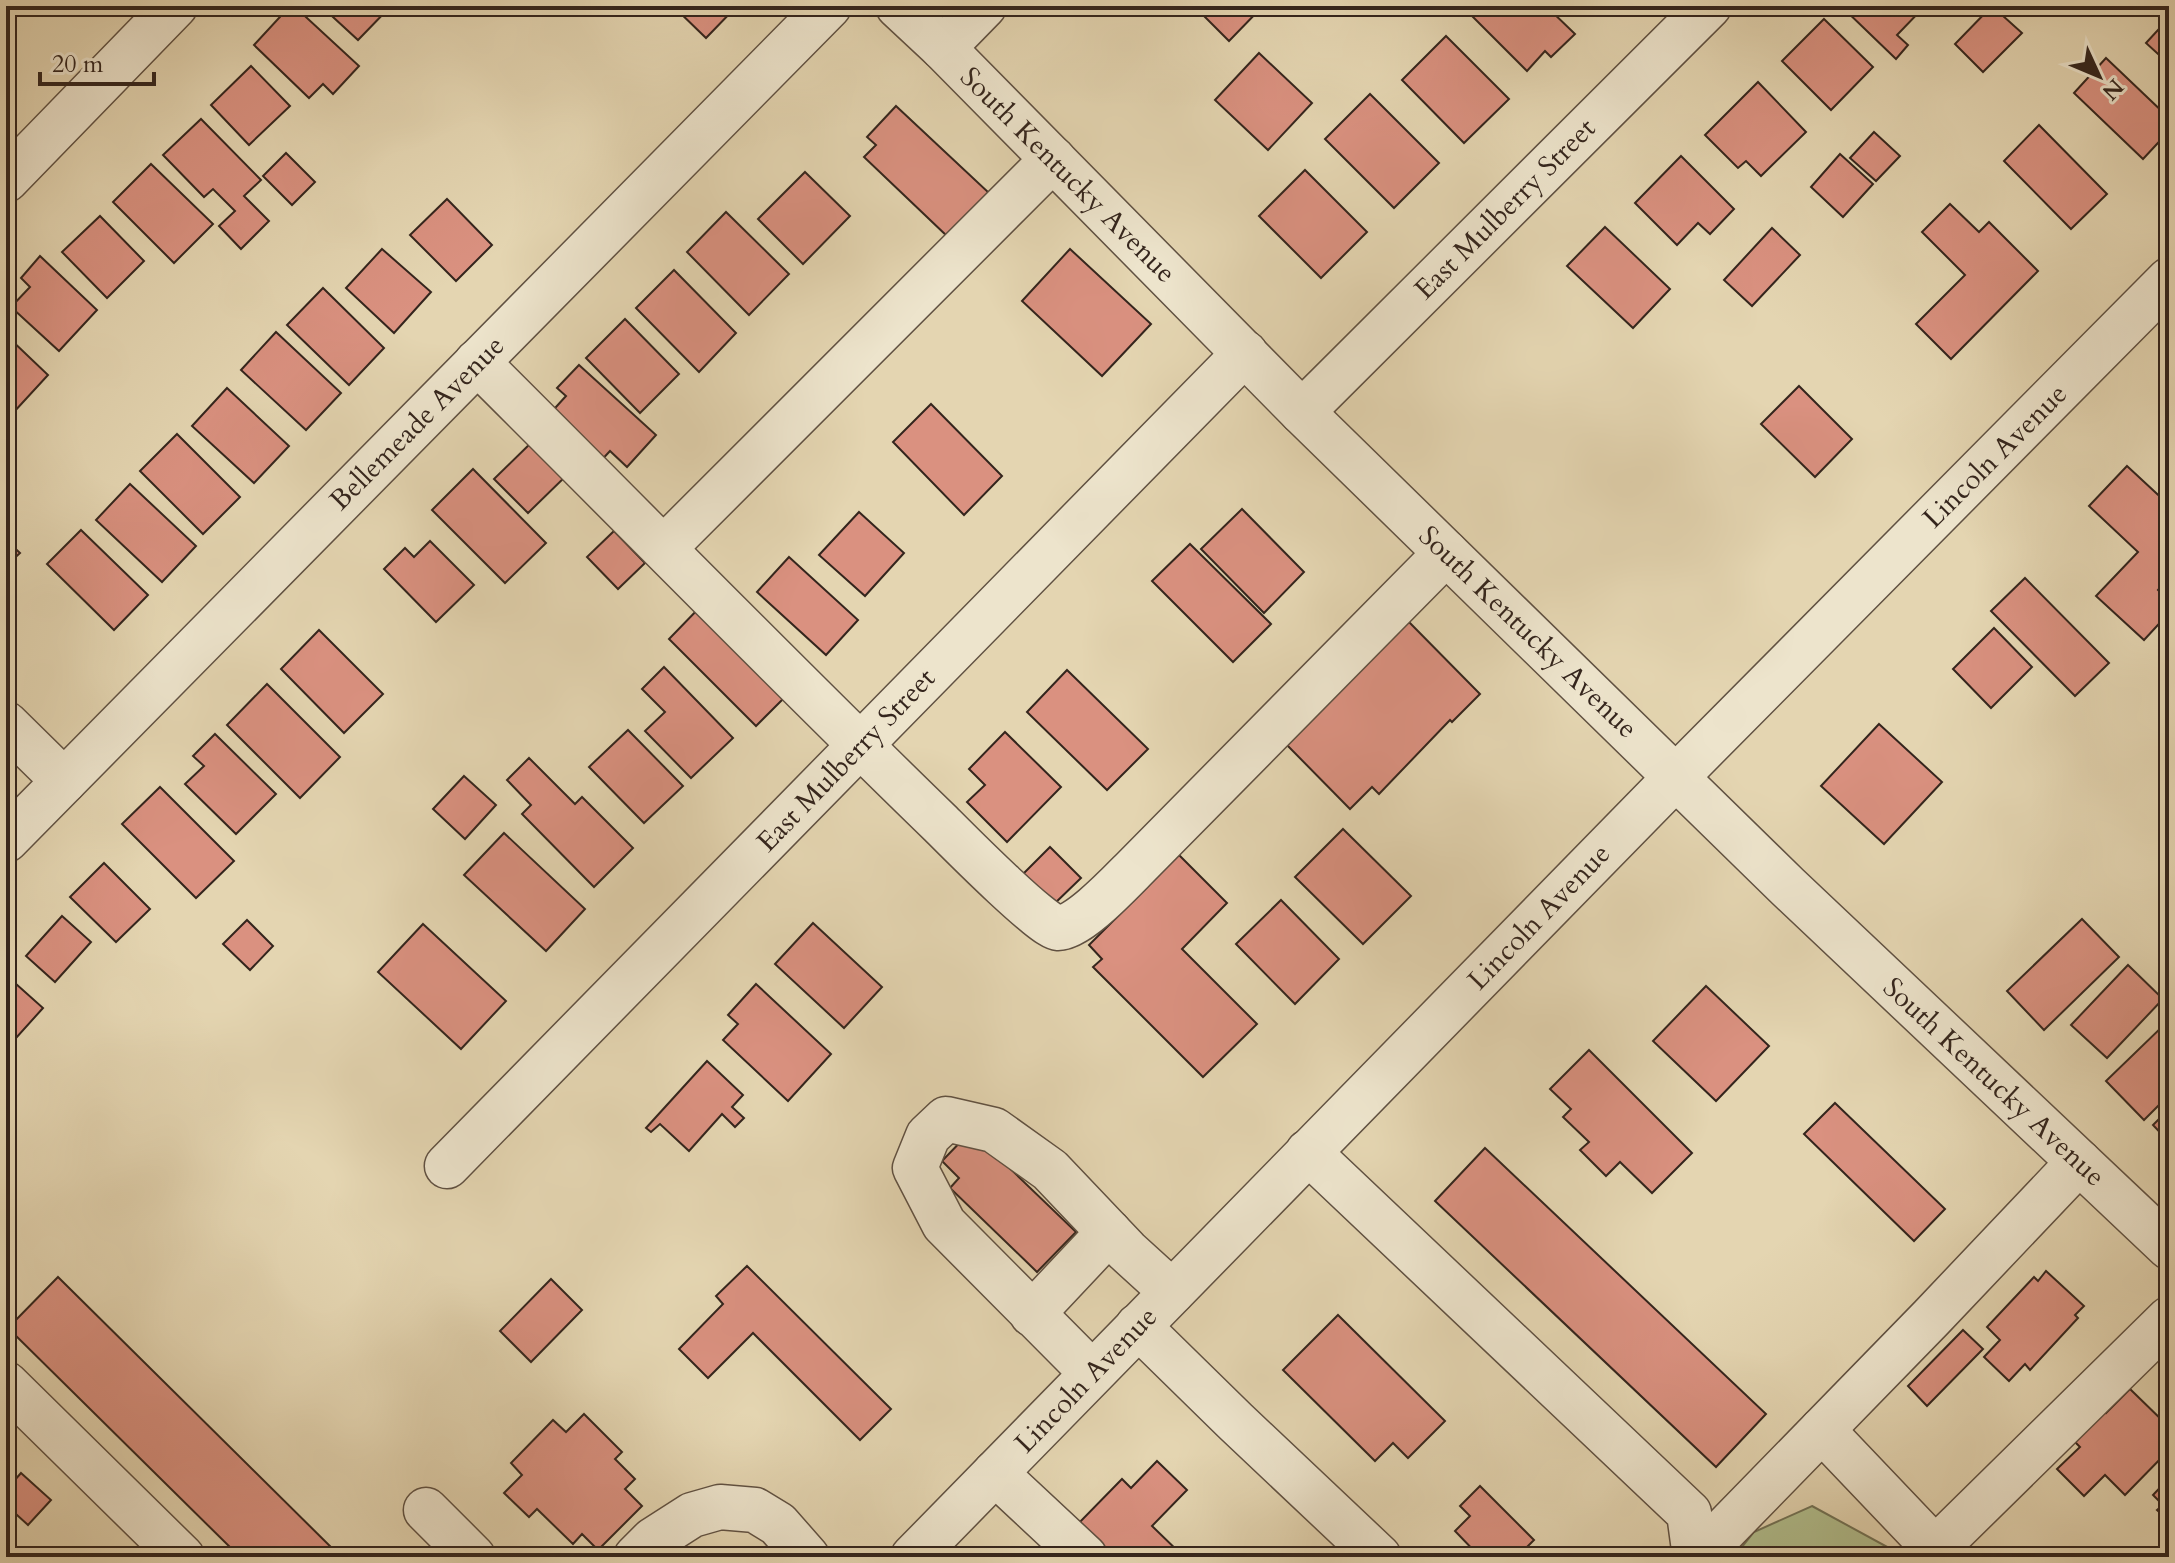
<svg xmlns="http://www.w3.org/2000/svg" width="2175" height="1563" viewBox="0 0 2175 1563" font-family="Cardo,serif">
<rect width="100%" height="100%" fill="#e4d5b1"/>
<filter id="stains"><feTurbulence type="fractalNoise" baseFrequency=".0025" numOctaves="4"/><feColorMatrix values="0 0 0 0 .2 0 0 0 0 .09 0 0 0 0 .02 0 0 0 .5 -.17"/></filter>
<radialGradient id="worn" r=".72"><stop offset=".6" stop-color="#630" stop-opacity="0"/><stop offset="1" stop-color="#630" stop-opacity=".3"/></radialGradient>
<!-- green -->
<path fill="#b1be8d" stroke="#727255" stroke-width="2" d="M1812,1506L1891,1549L1894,1557H1734L1754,1532Z"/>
<!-- building -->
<g fill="#da9180" stroke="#34251d" stroke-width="2">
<path d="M290,6H294L359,66L333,94L323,84L309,98L254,45Z"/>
<path d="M321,6H391L358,40Z"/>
<path d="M673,6H737L706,38Z"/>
<path d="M1194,6H1263L1229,41Z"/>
<path d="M1472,6H1546L1575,34L1551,57L1545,51L1527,71L1467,11Z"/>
<path d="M1841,6H1925L1897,35L1908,45L1896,59Z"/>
<path d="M1992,6L2022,33L1983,72L1955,44Z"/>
<path d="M2169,18V64L2146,43Z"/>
<path d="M1824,19L1873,67L1831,110L1782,61Z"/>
<path d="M1446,36L1509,99L1464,143L1402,80Z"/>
<path d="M1259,53L1312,103L1268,150L1215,100Z"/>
<path d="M2106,58L2169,118V131L2143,159L2074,93Z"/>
<path d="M251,66L290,106L249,145L211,105Z"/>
<path d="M1758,82L1806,132L1761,176L1746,161L1738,168L1705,135Z"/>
<path d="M1370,94L1439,163L1394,208L1325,139Z"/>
<path d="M896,106L989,193L948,237L864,157L876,145L867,137Z"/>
<path d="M201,119L261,180L244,196L269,221L241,249L219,226L235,211L213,189L204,197L163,155Z"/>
<path d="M2039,125L2107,194L2071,229L2004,161Z"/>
<path d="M1874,132L1900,156L1876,181L1850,158Z"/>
<path d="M286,153L315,182L292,205L263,176Z"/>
<path d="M1840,154L1873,184L1843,217L1811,187Z"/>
<path d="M1681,156L1734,209L1710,234L1698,223L1677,245L1635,203Z"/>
<path d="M151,164L213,224L174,263L113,202Z"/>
<path d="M1305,170L1367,232L1321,278L1259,216Z"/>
<path d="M805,172L850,216L803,264L758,219Z"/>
<path d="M447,199L492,245L456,281L410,235Z"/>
<path d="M1950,204L1979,232L1989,222L2038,271L1951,359L1916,324L1965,275L1922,232Z"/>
<path d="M726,212L789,274L749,315L687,252Z"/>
<path d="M100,216L144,261L107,298L62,252Z"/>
<path d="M1605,227L1670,289L1633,328L1567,266Z"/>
<path d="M1772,228L1800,255L1752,306L1724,280Z"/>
<path d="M382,249L431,292L394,333L346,288Z"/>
<path d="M1070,249L1151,324L1102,376L1022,301Z"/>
<path d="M40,256L97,310L59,351L11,307L30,287L21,278Z"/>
<path d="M674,270L736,333L699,372L636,308Z"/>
<path d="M323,288L384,348L349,385L287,325Z"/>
<path d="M625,319L679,374L640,413L586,358Z"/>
<path d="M276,332L341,393L306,430L241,370Z"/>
<path d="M6,335L48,375L13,413L6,406Z"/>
<path d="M579,365L656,435L627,467L610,451L597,465L546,418L566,396L557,388Z"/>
<path d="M1799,386L1852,439L1815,477L1761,424Z"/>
<path d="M227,388L289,446L254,483L192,426Z"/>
<path d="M931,404L1002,476L964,515L893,442Z"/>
<path d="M177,434L240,497L203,534L140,471Z"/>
<path d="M535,439L569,473L528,513L494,479Z"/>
<path d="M2127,466L2169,505V577L2158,590L2169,601V613L2144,640L2096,596L2138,552L2089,506Z"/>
<path d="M473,469L546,543L505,583L432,510Z"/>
<path d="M130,484L196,546L162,582L96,520Z"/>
<path d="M1242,509L1304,572L1264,613L1201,549Z"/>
<path d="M859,512L904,553L865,596L819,555Z"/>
<path d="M81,530L148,595L114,630L47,564Z"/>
<path d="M614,531L645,563L618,589L587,557Z"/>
<path d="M6,540L20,553L6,566Z"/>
<path d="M430,541L474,585L436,622L384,569L405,548L414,557Z"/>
<path d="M1190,544L1271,624L1233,662L1152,581Z"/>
<path d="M789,557L858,620L826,655L757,592Z"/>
<path d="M2025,578L2109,663L2075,696L1991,611Z"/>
<path d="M703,604L791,691L756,726L669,639Z"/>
<path d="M1407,620L1480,694L1452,722L1450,720L1379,794L1372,787L1350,809L1284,742Z"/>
<path d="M1994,628L2032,667L1991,708L1953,669Z"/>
<path d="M319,630L383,694L344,733L281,669Z"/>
<path d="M664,667L733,738L691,778L645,731L665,712L642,689Z"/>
<path d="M1067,670L1148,749L1107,790L1027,712Z"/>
<path d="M267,684L340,757L300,798L227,725Z"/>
<path d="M1879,724L1942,782L1884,844L1821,786Z"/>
<path d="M628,730L683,786L644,823L589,767Z"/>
<path d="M1005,732L1061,787L1007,842L967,802L985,785L969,769Z"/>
<path d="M215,734L276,794L236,834L185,784L204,766L193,756Z"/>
<path d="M529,758L575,804L582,797L633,848L594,887L522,814L531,805L507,780Z"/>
<path d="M464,776L496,805L465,839L433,809Z"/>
<path d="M160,787L234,861L196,898L122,824Z"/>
<path d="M1343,829L1411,896L1363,944L1295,877Z"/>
<path d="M504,833L585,909L546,951L464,875Z"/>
<path d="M1050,847L1081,878L1051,907L1021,876Z"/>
<path d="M1179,855L1227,903L1182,949L1257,1024L1203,1077L1093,967L1102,959L1089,945Z"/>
<path d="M104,863L150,909L116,942L70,897Z"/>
<path d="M1281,900L1339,959L1295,1004L1236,944Z"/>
<path d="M62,916L91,942L55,982L26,956Z"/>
<path d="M2082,919L2119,957L2044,1030L2007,991Z"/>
<path d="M247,920L273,946L250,970L223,944Z"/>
<path d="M813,923L882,987L844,1028L775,964Z"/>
<path d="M423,924L506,1001L461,1049L378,972Z"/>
<path d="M2128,965L2163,999L2107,1058L2071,1025Z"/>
<path d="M6,975L43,1008L7,1048L6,1047Z"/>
<path d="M756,984L831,1054L788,1101L723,1040L738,1024L728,1015Z"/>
<path d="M1706,986L1769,1046L1716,1101L1653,1041Z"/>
<path d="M2169,1020V1095L2144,1120L2106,1081Z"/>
<path d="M1589,1050L1692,1153L1652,1193L1620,1162L1606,1176L1580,1150L1589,1142L1563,1117L1571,1109L1550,1089Z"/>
<path d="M707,1061L743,1095L732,1107L744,1118L735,1127L722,1114L689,1151L660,1124L651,1132L646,1128Z"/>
<path d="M1835,1103L1945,1209L1914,1241L1804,1134Z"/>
<path d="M2169,1109V1142L2153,1125Z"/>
<path d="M971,1131L1076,1232L1037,1272L950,1188L959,1178L942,1161Z"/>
<path d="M1485,1148L1766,1414L1716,1467L1435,1201Z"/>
<path d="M747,1266L891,1409L860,1440L753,1333L708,1378L679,1349L723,1304L716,1296Z"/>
<path d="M2046,1271L2084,1306L2075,1315L2078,1318L2030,1370L2025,1364L2009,1381L1984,1357L2000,1340L1987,1327L2034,1277L2038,1281Z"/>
<path d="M58,1277L341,1557H240L8,1328Z"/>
<path d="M551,1279L582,1310L531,1362L500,1331Z"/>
<path d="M1338,1315L1445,1421L1408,1458L1393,1443L1375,1461L1283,1370Z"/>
<path d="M1963,1330L1983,1349L1927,1406L1908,1386Z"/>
<path d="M2130,1389L2169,1427V1450L2125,1495L2105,1475L2084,1496L2057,1469L2080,1447L2073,1440L2103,1410L2106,1413Z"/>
<path d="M584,1414L622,1452L615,1459L635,1479L625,1489L642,1506L598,1550L582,1534L573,1544L537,1509L529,1517L504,1493L522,1475L511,1463L553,1420L566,1432Z"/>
<path d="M1157,1461L1187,1490L1152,1526L1184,1557H1105L1075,1527L1122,1479L1131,1488Z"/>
<path d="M21,1473L51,1500L28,1525L6,1505V1490Z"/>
<path d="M2169,1478V1521L2157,1510L2163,1505L2153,1495Z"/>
<path d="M1480,1486L1534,1540L1517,1557H1480L1455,1531L1470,1516L1460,1506Z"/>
</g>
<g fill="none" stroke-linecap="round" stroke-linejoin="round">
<defs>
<g id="minor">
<path d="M898,6L943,48L1302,412L1787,886L2169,1247"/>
<path d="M943,48L984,6"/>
<path d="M6,180L175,6"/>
<path d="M477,362C632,516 784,672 941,824C957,840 1043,927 1058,928C1077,929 1120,883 1134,869L1446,553"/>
<path d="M1302,412L1709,6"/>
<path d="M664,548L1053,159"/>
<path d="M6,724L64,781"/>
<path d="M6,840L829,6"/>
<path d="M1308,1152L1689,1513L1695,1557"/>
<path d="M447,1166L1245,353"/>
<path d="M1032,1314L1109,1232"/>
<path d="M1138,1326L1235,1421L1379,1557"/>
<path d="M1092,1373L944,1224L915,1168L928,1136L946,1119L994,1130L1050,1170L1127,1251L1172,1292"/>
<path d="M6,1384L182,1557"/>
<path d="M1822,1430L1943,1557"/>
<path d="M995,1473L1085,1557"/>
<path d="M426,1510L473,1557"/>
<path d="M1935,1549L2169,1319"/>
<path d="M636,1557L653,1540L692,1515L720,1507L755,1510L778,1524L807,1557"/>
<path d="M913,1557L1676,777L2169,280"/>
<path d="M1698,1557L1931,1318L2079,1162"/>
</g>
</defs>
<!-- minor casing -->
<use href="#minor" stroke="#605142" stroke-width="47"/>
<!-- minor -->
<use href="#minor" stroke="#ede4cc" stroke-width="44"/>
</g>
<g text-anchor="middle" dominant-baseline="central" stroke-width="7" stroke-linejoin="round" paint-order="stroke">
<!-- street labels -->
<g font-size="28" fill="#34251d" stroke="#ede4cc">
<text transform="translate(1068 175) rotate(45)">South Kentucky Avenue</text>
<text transform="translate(1505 209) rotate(-45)">East Mulberry Street</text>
<text transform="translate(417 423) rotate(-45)">Bellemeade Avenue</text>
<text transform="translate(1995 456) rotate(-45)">Lincoln Avenue</text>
<text transform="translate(1528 632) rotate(44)">South Kentucky Avenue</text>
<text transform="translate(846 760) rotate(-46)">East Mulberry Street</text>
<text transform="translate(1539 917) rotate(-46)">Lincoln Avenue</text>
<text transform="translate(1994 1082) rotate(43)">South Kentucky Avenue</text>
<text transform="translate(1086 1380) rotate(-46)">Lincoln Avenue</text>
</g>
</g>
<!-- margin -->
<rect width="2175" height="1563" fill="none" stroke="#e4d5b1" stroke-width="32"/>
<rect x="8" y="8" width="2159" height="1547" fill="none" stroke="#34251d" stroke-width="4"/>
<rect x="16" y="16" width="2143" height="1531" fill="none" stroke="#34251d" stroke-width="2"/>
<!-- north arrow -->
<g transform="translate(2099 76) rotate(134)" stroke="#ede4cc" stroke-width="6" paint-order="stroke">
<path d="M0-6L14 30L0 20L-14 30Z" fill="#34251d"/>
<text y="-12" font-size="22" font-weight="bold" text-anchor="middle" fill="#34251d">N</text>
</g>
<!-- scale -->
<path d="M40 72v12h114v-12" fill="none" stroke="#34251d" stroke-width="4"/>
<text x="52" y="72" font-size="24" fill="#34251d" stroke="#ede4cc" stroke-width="6" paint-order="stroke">20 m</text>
<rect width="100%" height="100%" filter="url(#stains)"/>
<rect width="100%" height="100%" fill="url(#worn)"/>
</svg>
